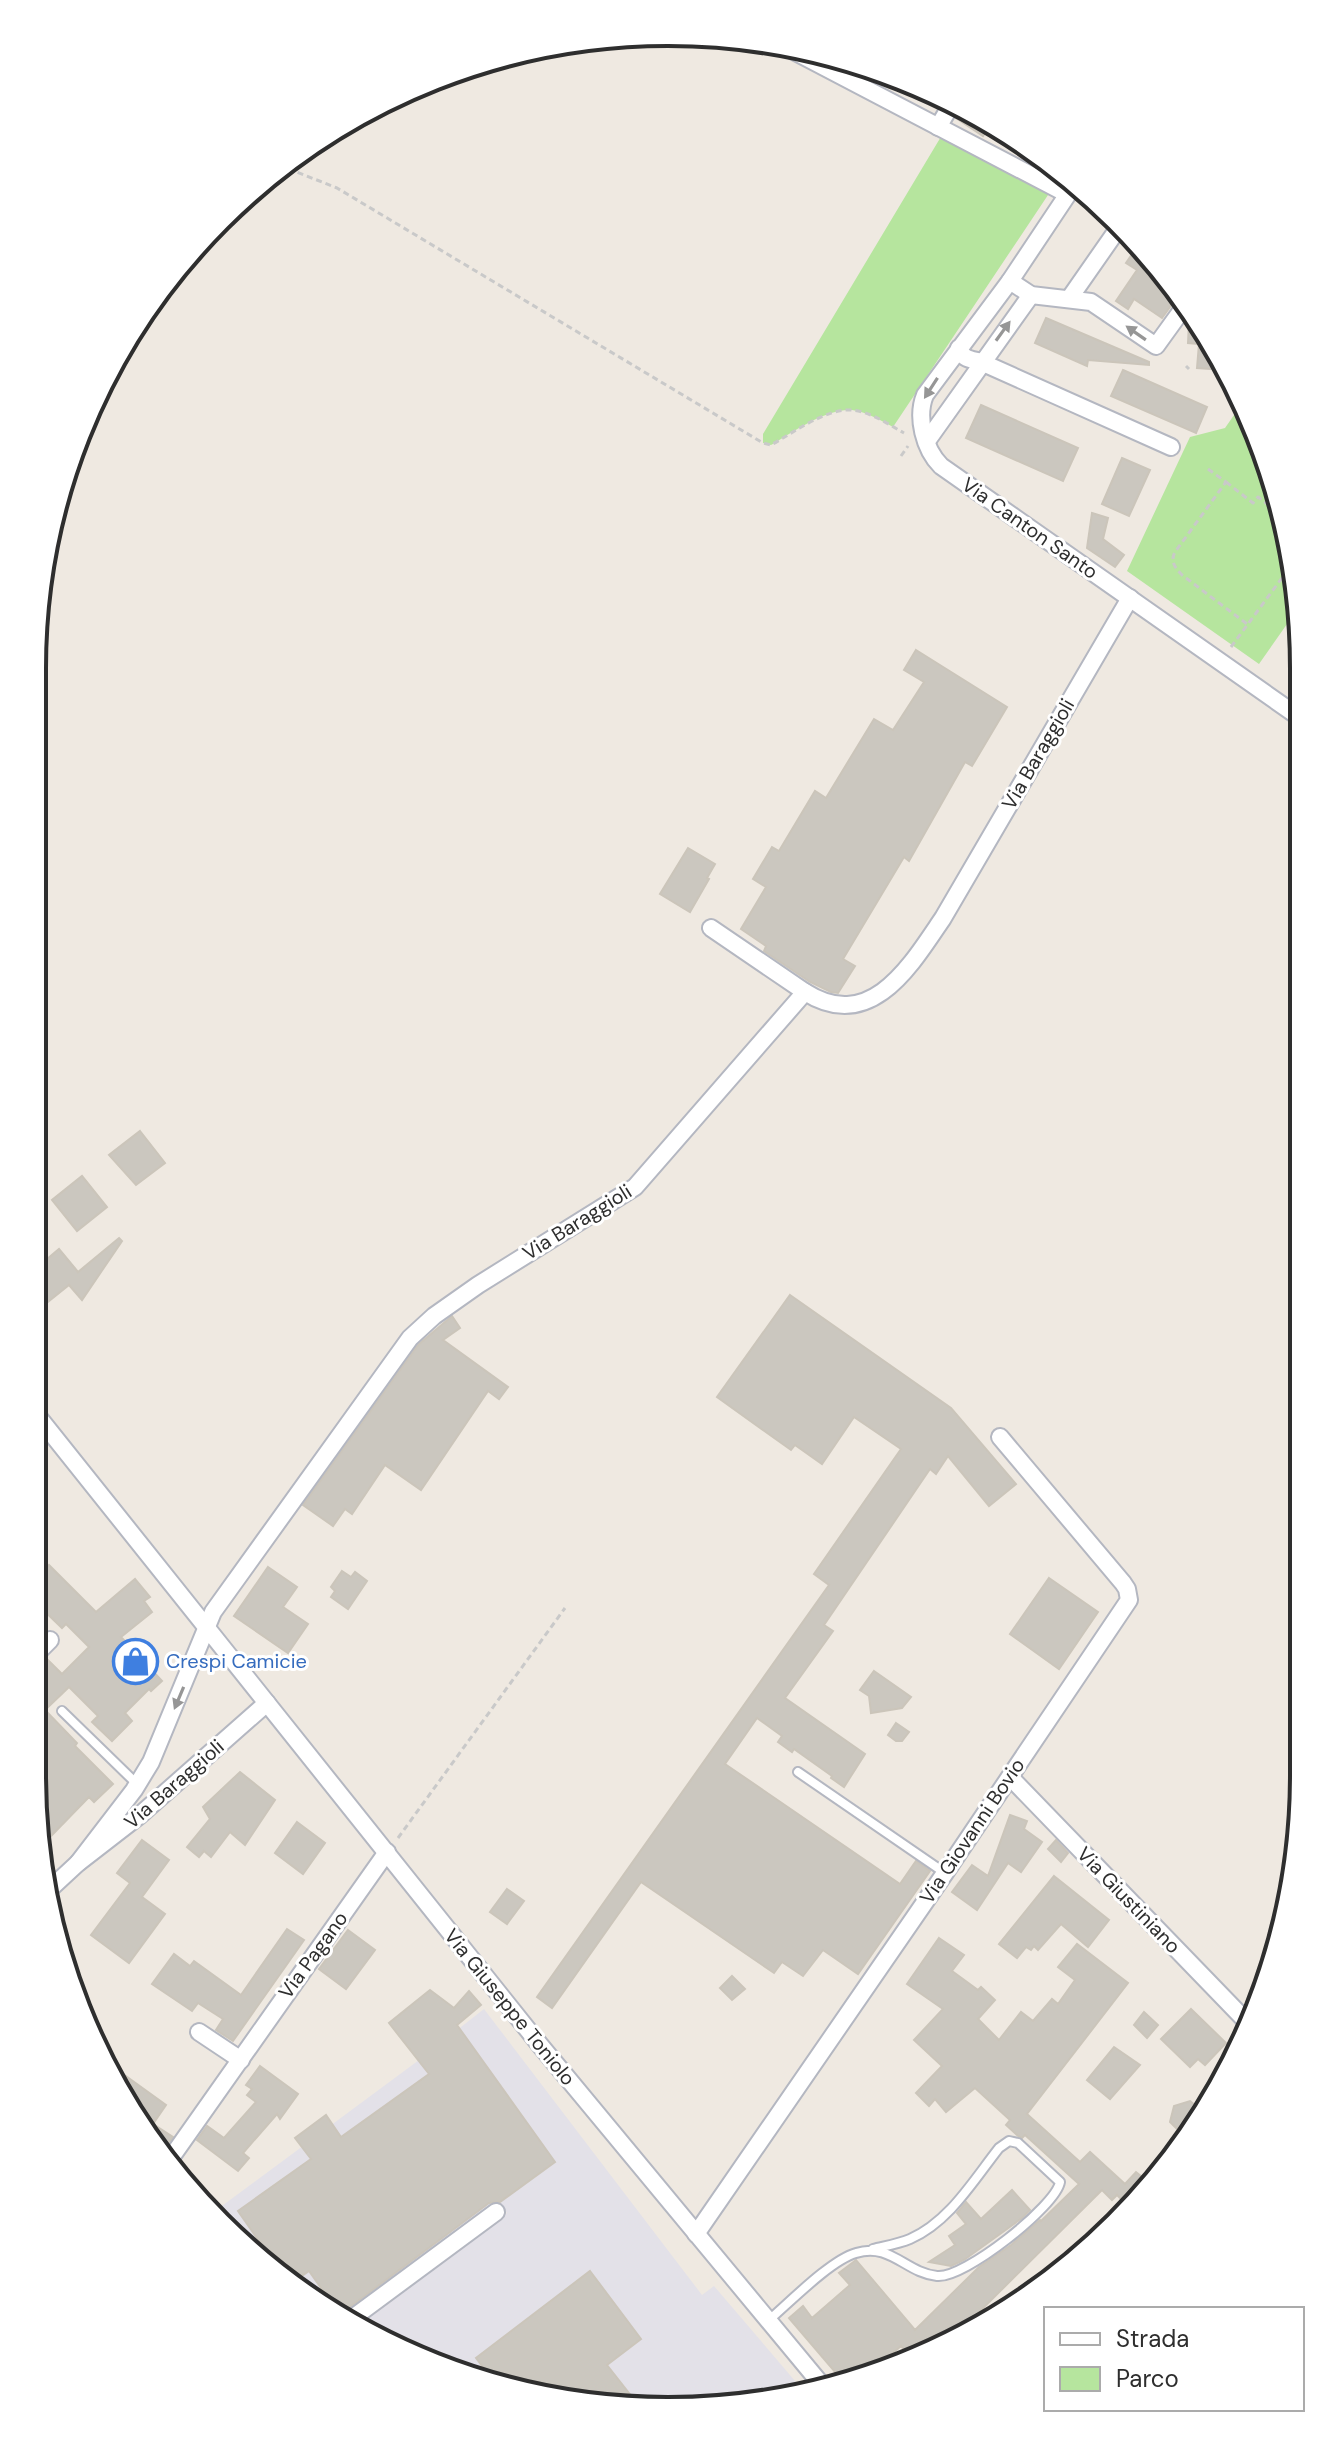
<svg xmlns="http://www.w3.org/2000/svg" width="1336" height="2443" viewBox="0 0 1336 2443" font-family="'DM Sans',sans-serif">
<rect width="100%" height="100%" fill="#efe9e1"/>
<!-- industrial -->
<path fill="#e3e1e8" d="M484,2009L702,2295L714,2286L801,2388L710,2410L504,2389L359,2324L507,2213L500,2202L339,2315L315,2304L215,2211L415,2063Z"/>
<!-- green -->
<g fill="#b6e59e">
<path d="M942,135L1050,192L893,427C880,420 867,412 852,410C826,408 793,432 771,445L763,443V434Z"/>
<path d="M1241,405L1270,463L1299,585V607L1259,664L1127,571L1190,437L1225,428Z"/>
</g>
<!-- building -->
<g fill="#cbc7bf" stroke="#cbc5ba" stroke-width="2">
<path d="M963,107L992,122L983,136L956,118Z"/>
<path d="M1139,244L1157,266L1150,277L1178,296L1162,318L1134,299L1128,309L1116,301L1137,270L1126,263Z"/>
<path d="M1046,318L1149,362V365L1088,360L1087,366L1035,343Z"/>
<path d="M1189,322H1201L1224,370L1197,368L1199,344L1188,343Z"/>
<path d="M1123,370L1207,407L1196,433L1111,396Z"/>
<path d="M981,405L1078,448L1063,481L966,438Z"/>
<path d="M1122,458L1150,470L1129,516L1102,504Z"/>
<path d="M1092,513L1108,518L1103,539L1124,555L1115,567L1087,548Z"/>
<path d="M916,650L1007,707L972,766L965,762L909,861L904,857L843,959L855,966L838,993L831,992L810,982L764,951L766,946L741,929L766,887L753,879L772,847L779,851L815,791L826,798L874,719L893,730L924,682L904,670Z"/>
<path d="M688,848L715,864L707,878L709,879L690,912L660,894Z"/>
<path d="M140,1131L165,1163L136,1185L109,1155Z"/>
<path d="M82,1176L107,1207L77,1231L52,1200Z"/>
<path d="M119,1238L122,1241L82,1300L69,1285L33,1314V1271L59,1249L78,1272Z"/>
<path d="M790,1295L951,1408L1016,1484L989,1506L948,1456L936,1474L930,1469L824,1625L833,1631L785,1698L865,1754L844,1787L831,1778L832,1776L794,1749L792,1752L778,1742L782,1736L757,1718L725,1764L900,1884L916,1861L930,1871L858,1974L823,1950L803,1976L782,1962L774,1973L641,1882L552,2008L537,1997L829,1585L814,1574L901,1449L854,1417L822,1464L795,1445L791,1450L717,1397Z"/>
<path d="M452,1316L460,1328L443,1340L508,1387L499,1399L488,1391L421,1490L385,1465L352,1514L345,1509L333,1526L303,1505L418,1345Z"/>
<path d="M49,1565L96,1612L135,1579L150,1597L144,1601L152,1612L121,1637L162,1681L151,1691L149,1689L125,1713L132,1721L112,1741L92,1722L98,1716L69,1687L45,1710L77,1743L75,1746L113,1784L94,1802L89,1797L51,1836L40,1826L32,1775V1669L39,1666L47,1659L62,1674L89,1647L66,1624L62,1628L32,1599V1582Z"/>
<path d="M268,1567L297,1587L283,1607L308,1624L288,1653L234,1616Z"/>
<path d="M342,1571L351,1577L355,1572L367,1581L348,1609L331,1597L335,1591L331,1587Z"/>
<path d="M1049,1578L1098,1612L1059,1669L1010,1634Z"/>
<path d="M874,1671L911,1697L902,1708L871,1713L869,1696L860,1690Z"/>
<path d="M896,1723L909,1732L902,1741H896L888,1735Z"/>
<path d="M240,1772L275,1800L245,1845L230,1832L211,1857L204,1851L199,1857L187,1847L210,1819L203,1807Z"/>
<path d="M1010,1815L1027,1821L1024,1829L1042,1842L1021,1872L1008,1863L977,1910L952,1892L972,1865L988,1876Z"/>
<path d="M297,1822L325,1843L303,1874L275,1853Z"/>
<path d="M142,1840L169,1860L142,1897L165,1914L129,1963L91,1935L130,1883L117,1873Z"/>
<path d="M1056,1840L1068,1853L1061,1862L1048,1849Z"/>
<path d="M1054,1876L1109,1920L1088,1947L1061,1924L1038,1950L1034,1946L1031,1950L1026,1947L1017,1958L999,1944Z"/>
<path d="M507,1889L524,1901L507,1924L490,1912Z"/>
<path d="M287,1929L304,1940L233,2041L216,2030L223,2019L198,2003L192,2011L152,1984L174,1954L190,1966L194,1961L241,1995Z"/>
<path d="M348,1930L375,1950L346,1989L319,1969Z"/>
<path d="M939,1938L964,1955L952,1971L978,1990L981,1987L995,2000L978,2019L999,2040L1021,2012L1033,2021L1052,1999L1058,2004L1075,1980L1058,1967L1077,1944L1128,1983L1027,2114L1080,2162L1090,2152L1125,2184L1136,2172L1147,2181L1127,2205L1117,2195L1112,2200L1102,2190L956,2335L914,2361L901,2346L871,2372L841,2379L789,2318L803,2306L812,2318L850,2285L839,2273L856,2260L915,2330L979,2267L1011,2245L1040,2220L1041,2221L1079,2184L1025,2135L1022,2138L1018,2136L1006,2125L1010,2120L975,2088L946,2112L935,2099L929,2106L916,2093L942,2066L914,2040L943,2009L907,1984Z"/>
<path d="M732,1976L745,1989L732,2000L720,1988Z"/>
<path d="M430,1990L454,2008L469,1991L481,2005L457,2025L555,2162L500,2202L489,2203L339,2315L314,2303L326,2295L309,2271L292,2283L282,2274L238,2211L311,2159L295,2138L326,2115L341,2137L429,2074L389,2023Z"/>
<path d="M1191,2009L1226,2043L1205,2065L1198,2059L1190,2067L1161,2039Z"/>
<path d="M1144,2012L1158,2025L1147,2038L1134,2025Z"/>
<path d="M1114,2047L1140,2065L1110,2099L1087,2080Z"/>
<path d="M112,2066L166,2105L153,2124L173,2137L165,2147L163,2148L151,2139Z"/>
<path d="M260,2066L298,2094L280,2119L277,2114L243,2153L249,2158L238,2171L197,2140L207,2126L224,2138L256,2102L247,2095L252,2089L246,2085Z"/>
<path d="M1190,2101L1203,2112L1184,2136L1170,2122L1174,2106Z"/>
<path d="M1012,2190L1030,2210L1022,2218L964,2260L951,2266L929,2262L955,2245L949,2236L966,2224L957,2213L966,2202L981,2219Z"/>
<path d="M590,2271L641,2339L607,2365L636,2402L504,2389L498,2387L476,2358Z"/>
</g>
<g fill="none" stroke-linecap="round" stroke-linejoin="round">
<defs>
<g id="service">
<path d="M62,1711L138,1785"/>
<path d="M798,1772L945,1873"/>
<path d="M769,2320C790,2302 831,2260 856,2253C890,2242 906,2273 937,2276C964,2279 1056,2206 1060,2182L1018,2143L1009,2141L999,2148C973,2181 949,2222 910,2239C898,2244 885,2246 873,2249"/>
</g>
<g id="minor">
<path d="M782,45L1067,194"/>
<path d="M938,127L953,102"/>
<path d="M1074,185L1010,281L925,395C916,417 924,449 941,466L1299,717"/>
<path d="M1010,281L1031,295L1091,302L1156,346L1187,303"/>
<path d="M1069,299L1122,223"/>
<path d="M959,348C963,360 971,359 981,362L1171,447"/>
<path d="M927,441L1031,295"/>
<path d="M711,928L805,992"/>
<path d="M32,1409L540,2045L821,2384"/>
<path d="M32,1658L50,1640"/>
<path d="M1010,1777L1248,2023"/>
<path d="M78,1863L134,1790L151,1762L213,1612L410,1338L434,1316L478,1285L635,1187L805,992C871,1034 911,965 943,918L1130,598"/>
<path d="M51,1888L78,1863L140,1815L267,1703"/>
<path d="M199,2032L241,2060"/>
<path d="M165,2160L173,2155L387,1852"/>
<path d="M696,2234L945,1873L1129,1600L1127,1589L1123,1583L1000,1437"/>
<path d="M350,2320L496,2212"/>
</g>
</defs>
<!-- service casing -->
<use href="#service" stroke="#b4b7c1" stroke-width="12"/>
<!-- minor casing -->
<use href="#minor" stroke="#b4b7c1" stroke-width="20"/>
<!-- path -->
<g stroke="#c9c9c9" stroke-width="3" stroke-dasharray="6 4" stroke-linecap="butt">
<path d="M279,165L337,188L763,443L771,445C793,433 826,408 852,410C871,412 888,424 904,433"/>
<path d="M1186,366L1189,369"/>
<path d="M901,456L908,446"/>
<path d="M1208,469L1226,482L1175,552C1170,561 1175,568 1182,575L1247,624"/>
<path d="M1226,482L1253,503L1258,497L1282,515"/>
<path d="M1283,520L1281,524L1285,527"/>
<path d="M1231,647L1293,563"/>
<path d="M398,1838L565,1608"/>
</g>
<!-- service -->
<use href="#service" stroke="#fff" stroke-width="8"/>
<!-- minor -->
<use href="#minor" stroke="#fff" stroke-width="16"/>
</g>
<!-- one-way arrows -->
<defs><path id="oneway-solid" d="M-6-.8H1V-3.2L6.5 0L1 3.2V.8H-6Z" transform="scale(2)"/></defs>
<g fill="#969696">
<use href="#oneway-solid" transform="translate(1003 331) rotate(-54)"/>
<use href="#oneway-solid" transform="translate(1136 333) rotate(-145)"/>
<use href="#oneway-solid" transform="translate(931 388) rotate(123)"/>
<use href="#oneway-solid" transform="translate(179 1698) rotate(113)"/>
</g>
<!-- icons -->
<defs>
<symbol id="shop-ring" viewBox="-11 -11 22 22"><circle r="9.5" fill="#fff" stroke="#3f7fe0" stroke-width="1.5"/><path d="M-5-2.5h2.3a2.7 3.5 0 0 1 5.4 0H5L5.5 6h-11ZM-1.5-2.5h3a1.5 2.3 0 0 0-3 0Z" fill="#3f7fe0"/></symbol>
</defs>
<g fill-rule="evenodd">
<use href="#shop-ring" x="110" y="1636" width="51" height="51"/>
</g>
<g text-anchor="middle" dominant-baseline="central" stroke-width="6" stroke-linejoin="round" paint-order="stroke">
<!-- street labels -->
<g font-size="20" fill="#2e2e2e" stroke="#fff">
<text transform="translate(1030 528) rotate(35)">Via Canton Santo</text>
<text transform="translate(1038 754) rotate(-60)">Via Baraggioli</text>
<text transform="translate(577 1222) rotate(-32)">Via Baraggioli</text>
<text transform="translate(174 1784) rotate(-41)">Via Baraggioli</text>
<text transform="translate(972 1831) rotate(-56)">Via Giovanni Bovio</text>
<text transform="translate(1129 1900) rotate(46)">Via Giustiniano</text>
<text transform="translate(313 1955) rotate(-54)">Via Pagano</text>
<text transform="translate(510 2007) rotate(51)">Via Giuseppe Toniolo</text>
</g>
<!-- shop labels -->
<g font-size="20" fill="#366cbe" stroke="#fff" text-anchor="start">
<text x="166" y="1661">Crespi Camicie</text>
</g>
</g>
<!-- crop -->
<path d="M0 0H1336V2443H0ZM668 46H668A622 622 0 0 1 1290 668V1775A622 622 0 0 1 668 2397H668A622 622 0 0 1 46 1775V668A622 622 0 0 1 668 46Z" fill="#fff" fill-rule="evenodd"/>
<path fill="none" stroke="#2e2e2e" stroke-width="4" d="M668 46H668A622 622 0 0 1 1290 668V1775A622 622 0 0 1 668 2397H668A622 622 0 0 1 46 1775V668A622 622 0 0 1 668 46Z"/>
<!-- legend -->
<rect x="1044" y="2307" width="260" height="104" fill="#ffffff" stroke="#ababab" stroke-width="2"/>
<rect x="1060" y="2333" width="40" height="12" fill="#ffffff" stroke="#ababab" stroke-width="2"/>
<text x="1116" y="2347" font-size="24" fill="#2e2e2e">Strada</text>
<rect x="1060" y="2367" width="40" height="24" fill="#b6e59e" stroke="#ababab" stroke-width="2"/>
<text x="1116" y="2387" font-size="24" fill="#2e2e2e">Parco</text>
</svg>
